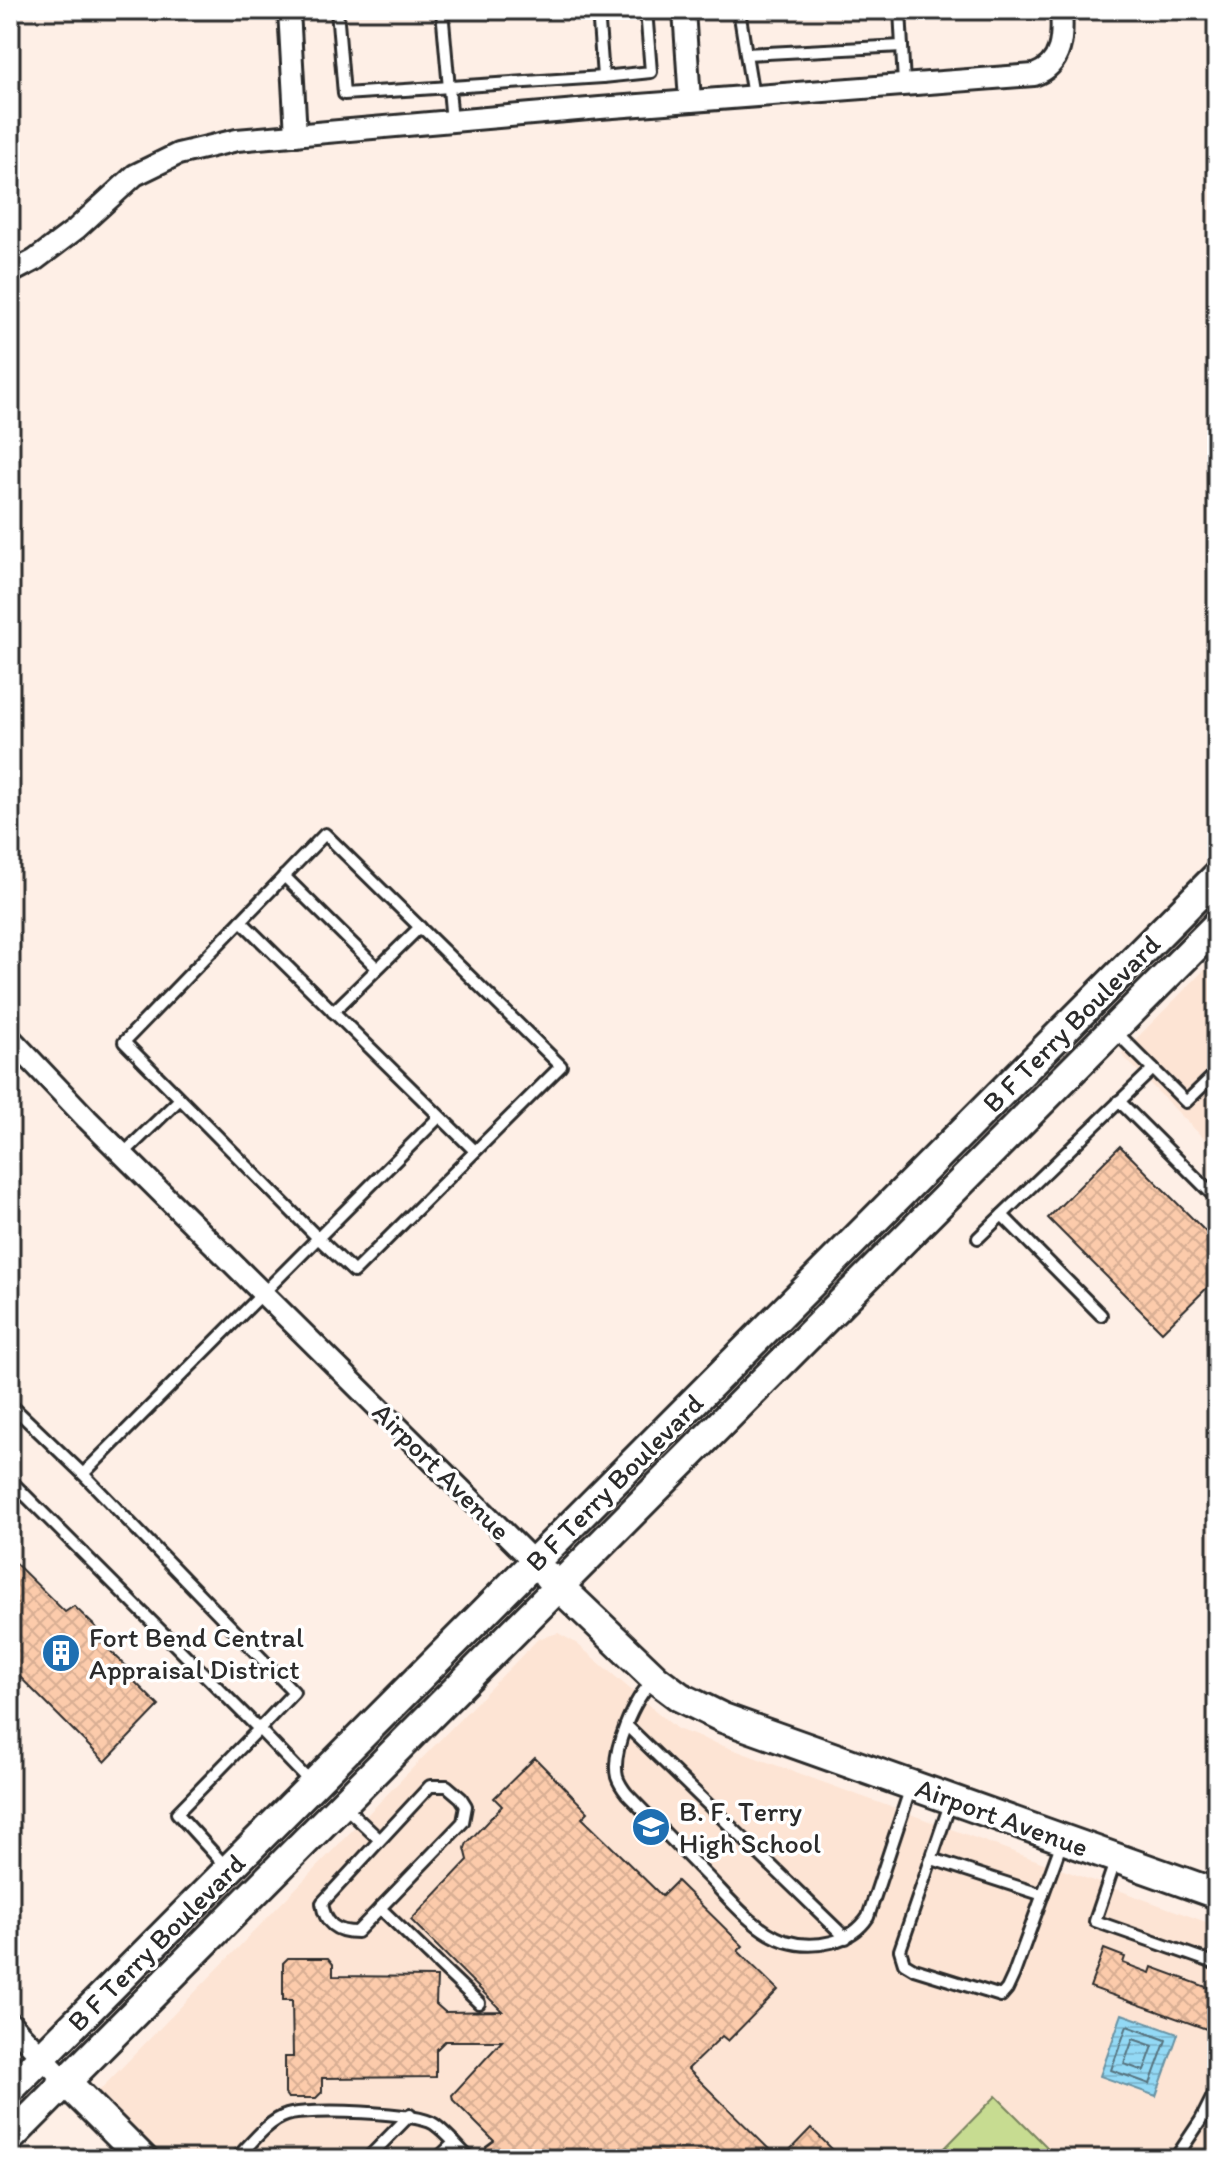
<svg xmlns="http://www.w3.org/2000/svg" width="1227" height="2169" viewBox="0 0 1227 2169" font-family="Itim,sans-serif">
<defs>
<pattern id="water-rules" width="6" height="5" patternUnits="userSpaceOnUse" patternTransform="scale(2)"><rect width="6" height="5" fill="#93d9f5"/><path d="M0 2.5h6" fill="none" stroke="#7fbad2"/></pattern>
<pattern id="building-cross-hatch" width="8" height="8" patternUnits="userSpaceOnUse" patternTransform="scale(2)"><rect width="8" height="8" fill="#fccbab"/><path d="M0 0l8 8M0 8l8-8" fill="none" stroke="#d8ae93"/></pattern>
</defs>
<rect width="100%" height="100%" fill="#feefe6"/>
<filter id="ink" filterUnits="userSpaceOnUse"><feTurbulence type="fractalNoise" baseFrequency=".0125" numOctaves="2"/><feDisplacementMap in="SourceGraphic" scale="16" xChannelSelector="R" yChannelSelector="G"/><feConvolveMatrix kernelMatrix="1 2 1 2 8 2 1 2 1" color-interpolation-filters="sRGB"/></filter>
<g filter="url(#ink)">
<!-- built -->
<g fill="#fde4d4">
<path d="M1217,957V1152L1121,1054Z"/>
<path d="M558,1633L576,1643L677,1729L1217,1926V2159H165L97,2093L538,1639Z"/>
</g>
<!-- park -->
<path fill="#c7dc91" stroke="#79845e" stroke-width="2" d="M996,2096L1059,2159H934Z"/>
<!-- water -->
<path fill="url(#water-rules)" stroke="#6993a4" stroke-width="2" d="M1122,2014L1178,2034L1156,2096L1100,2076Z"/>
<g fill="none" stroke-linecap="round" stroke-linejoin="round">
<!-- shore -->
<g stroke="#55717c" stroke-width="2">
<path d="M1127,2026L1166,2040L1150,2084L1111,2070Z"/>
<path d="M1133,2039L1153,2046L1144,2071L1124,2064Z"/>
</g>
</g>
<!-- building -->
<g fill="url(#building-cross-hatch)" stroke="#2b2b2b" stroke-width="2">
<path d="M1120,1146L1217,1243V1278L1162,1332L1048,1218Z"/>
<path d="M10,1558L65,1612L74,1606L104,1635L99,1640L126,1666L122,1669L159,1706L105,1762L10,1667Z"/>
<path d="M535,1758L588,1812L582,1818L662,1896L677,1881L743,1946L738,1951L778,1990L728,2041L722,2036L688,2069L779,2159H493L487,2154L486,2147L494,2141L453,2100L452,2095L502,2041H445L436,2050V2077L322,2078V2092L316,2098H288L285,2094V2057H293L292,2000H283V1963L288,1958H328L333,1964V1976L437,1977L436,2004L445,2012L502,2011L411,1920L468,1860L465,1848L467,1843L502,1806L494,1798Z"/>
<path d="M1104,1949L1125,1957L1123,1963L1150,1973L1152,1967L1217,1991V2009L1209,2030L1090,1987Z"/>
<path d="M811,2128L842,2159H781Z"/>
</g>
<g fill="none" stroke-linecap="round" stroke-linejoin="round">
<defs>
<g id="lane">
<path d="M337,10L344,94L603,77"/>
<path d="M442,10L452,122"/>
<path d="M598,10L603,77L651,72L646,10"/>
<path d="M739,10L746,54L902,46"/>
<path d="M900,10L904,84"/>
<path d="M746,54L753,96"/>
<path d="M284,876L377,968"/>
<path d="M241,921L475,1151"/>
<path d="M333,1012L420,927"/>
<path d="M1115,1031L1186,1102L1217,1072"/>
<path d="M1119,1101L1214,1196"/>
<path d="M122,1155L180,1099"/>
<path d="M1002,1215L1101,1315"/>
<path d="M978,1238L1153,1069"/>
<path d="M10,1404L83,1474L294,1692L259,1729L10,1480"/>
<path d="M83,1474L318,1238L124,1042L325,834L561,1066L354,1272L318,1238L439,1117"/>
<path d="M653,1681C634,1698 611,1751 617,1777C619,1783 623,1789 627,1794C653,1821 679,1847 705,1874C728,1897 753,1930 785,1941C814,1950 851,1943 868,1917L911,1787"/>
<path d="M627,1726L846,1938"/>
<path d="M951,1801L900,1950L904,1963L914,1969L1001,1996L1007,1989L1013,1976L1062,1842"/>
<path d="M344,1806L380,1840L322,1903C325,1924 336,1932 357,1932L463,1822L466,1806L461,1798L447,1786H430L380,1840"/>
<path d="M932,1859L1043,1895"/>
<path d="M1116,1859L1095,1921L1217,1964"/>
<path d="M227,1868L177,1813L259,1729L312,1784"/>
<path d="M380,1908L479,2003"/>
<path d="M66,2159H69"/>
<path d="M236,2159C250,2145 267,2121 287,2115C309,2108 417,2112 434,2124C447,2133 459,2148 470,2159"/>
<path d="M367,2159L410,2115"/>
<path d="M437,2159L454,2143"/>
<path d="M1175,2159L1201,2120L1217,2088"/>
</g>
<g id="street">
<path d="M289,10L296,135"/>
<path d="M684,10L690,101"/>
<path d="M10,273L35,260L76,229L135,175L178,154L237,140L600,108L1034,75C1063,65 1063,36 1061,10"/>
<path d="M10,1038L87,1119L534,1562"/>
<path d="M10,2023L66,2082"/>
</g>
<g id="secondary">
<path d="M548,1576L656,1679L680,1697L723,1718L1217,1894"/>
<path d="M66,2082L143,2159"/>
<path d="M10,2089L1217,876"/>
<path d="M10,2138L1217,925"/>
</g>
</defs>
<!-- lane casing -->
<use href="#lane" stroke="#2b2b2b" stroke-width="16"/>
<!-- street casing -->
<use href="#street" stroke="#2b2b2b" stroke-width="26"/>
<!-- secondary casing -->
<use href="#secondary" stroke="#2b2b2b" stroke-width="34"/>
<!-- lane -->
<use href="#lane" stroke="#fff" stroke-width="10"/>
<!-- street -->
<use href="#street" stroke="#fff" stroke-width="20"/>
<!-- secondary -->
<use href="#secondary" stroke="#fff" stroke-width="28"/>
</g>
</g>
<!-- icons -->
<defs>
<symbol id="building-disc" viewBox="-11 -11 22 22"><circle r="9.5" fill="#1f6fb2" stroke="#fff"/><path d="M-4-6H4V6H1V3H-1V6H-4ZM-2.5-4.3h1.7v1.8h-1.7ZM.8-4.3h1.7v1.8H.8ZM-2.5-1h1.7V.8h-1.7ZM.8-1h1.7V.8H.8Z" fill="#fff"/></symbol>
<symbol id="school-disc" viewBox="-11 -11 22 22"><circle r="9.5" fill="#1f6fb2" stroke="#fff"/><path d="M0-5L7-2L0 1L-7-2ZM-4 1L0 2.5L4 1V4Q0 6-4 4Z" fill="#fff"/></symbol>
</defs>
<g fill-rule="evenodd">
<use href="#building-disc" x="39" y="1631" width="44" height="44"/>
<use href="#school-disc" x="629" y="1805" width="44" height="44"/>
</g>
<g text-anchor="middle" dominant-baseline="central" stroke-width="7" stroke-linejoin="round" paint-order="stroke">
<!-- street labels -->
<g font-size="28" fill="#2b2b2b" stroke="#fff">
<text transform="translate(1071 1023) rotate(-45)">B F Terry Boulevard</text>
<text transform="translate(442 1471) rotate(45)">Airport Avenue</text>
<text transform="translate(614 1482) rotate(-45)">B F Terry Boulevard</text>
<text transform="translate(1002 1817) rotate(20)">Airport Avenue</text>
<text transform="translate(156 1942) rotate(-45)">B F Terry Boulevard</text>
</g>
<!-- poi labels -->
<g font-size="28" fill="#2b2b2b" stroke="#fff" text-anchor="start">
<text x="89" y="1637">Fort Bend Central<tspan x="89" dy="32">Appraisal District</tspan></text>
<text x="679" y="1811">B. F. Terry<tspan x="679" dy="32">High School</tspan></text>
</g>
</g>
<!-- margin -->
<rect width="1227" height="2169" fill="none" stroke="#fff" stroke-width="40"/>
<rect x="20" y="20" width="1187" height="2129" fill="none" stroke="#2b2b2b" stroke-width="3" filter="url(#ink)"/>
</svg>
